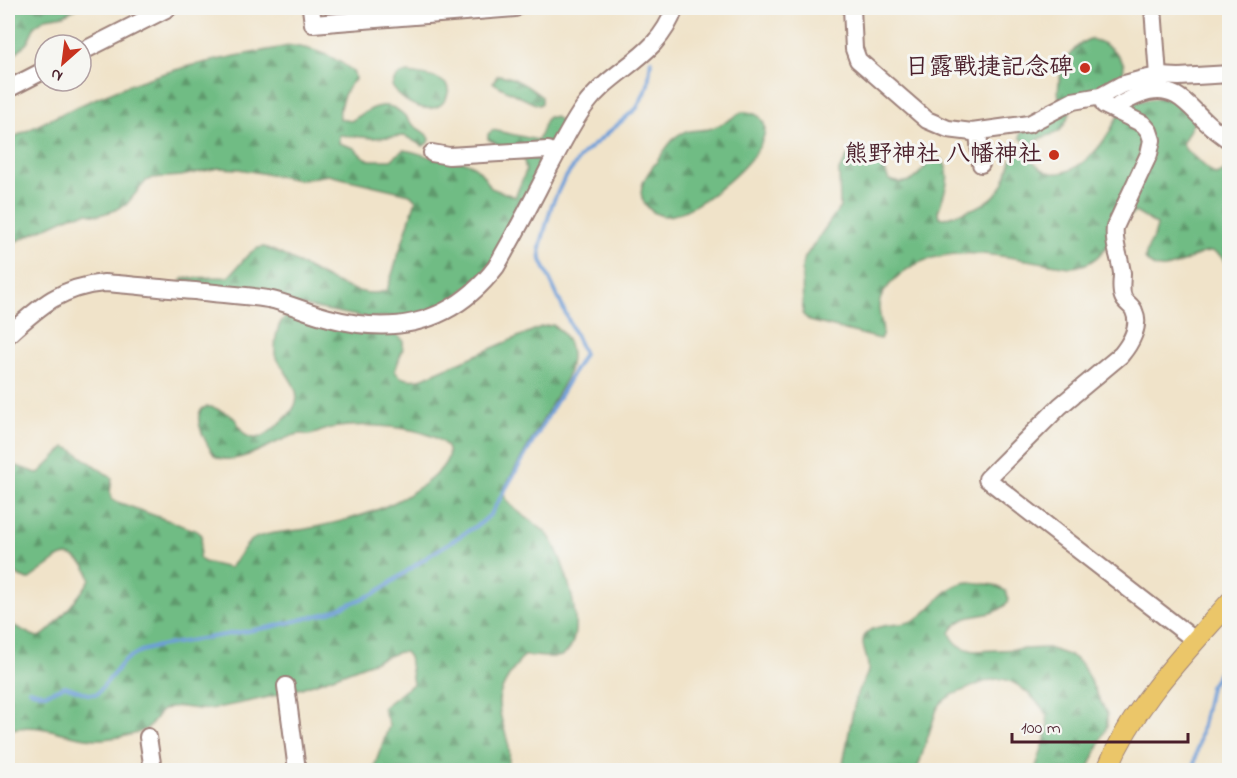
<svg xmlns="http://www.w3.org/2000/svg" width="1237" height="778" viewBox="0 0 1237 778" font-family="'Indie Flower','Klee One',sans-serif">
<defs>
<pattern id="forest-firs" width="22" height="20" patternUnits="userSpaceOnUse" patternTransform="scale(1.5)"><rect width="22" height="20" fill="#70bc84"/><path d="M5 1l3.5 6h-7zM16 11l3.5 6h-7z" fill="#5e986c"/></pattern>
</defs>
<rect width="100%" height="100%" fill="#f6f6f2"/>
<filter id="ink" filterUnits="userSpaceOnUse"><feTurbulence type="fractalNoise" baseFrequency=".0167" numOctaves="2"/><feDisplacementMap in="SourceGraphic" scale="12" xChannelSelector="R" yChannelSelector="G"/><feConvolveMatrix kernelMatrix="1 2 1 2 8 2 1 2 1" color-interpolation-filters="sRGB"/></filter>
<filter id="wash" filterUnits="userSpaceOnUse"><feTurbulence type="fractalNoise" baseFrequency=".008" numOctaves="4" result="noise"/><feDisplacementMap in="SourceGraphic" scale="24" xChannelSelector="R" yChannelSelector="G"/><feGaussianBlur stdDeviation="1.35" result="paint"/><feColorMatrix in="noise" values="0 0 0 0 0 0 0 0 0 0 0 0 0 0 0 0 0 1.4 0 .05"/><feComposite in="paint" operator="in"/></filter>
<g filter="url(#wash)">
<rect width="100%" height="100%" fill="#f0e3c9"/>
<!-- forest -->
<g fill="url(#forest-firs)" stroke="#5d6e58" stroke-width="1.5">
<path d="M8,8H77L64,15L46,18L35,26L27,43L8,60Z"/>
<path d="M1090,39C1105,42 1117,51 1124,65L1123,76L1107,88L1059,99C1055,78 1069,46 1090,39Z"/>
<path d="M289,46C311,47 338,57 354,73L355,80C345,88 338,106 340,119L351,121C367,111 383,97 402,113C406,116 408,121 412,124C418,130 425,131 430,139L429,142L423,146L405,136L373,138L339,135V143L354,148L362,156L370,160H391L403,150C413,151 422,155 431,157C462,162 474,156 491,188L515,197L526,171L524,160L488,139V134L493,130L537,140C543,134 542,124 548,117H555L561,121L560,133L491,263L478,279L447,303L409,316L368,318L183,283L181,281L184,278L228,277C239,268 249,247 264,247C295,256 356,306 387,290L416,200L410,194L328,175L299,180L239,169L218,168L181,176L152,178L146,181L126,205L113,211L99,215L87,213L71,216L8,245V140C53,118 98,95 146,79C193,63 241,55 289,46Z"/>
<path d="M409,73C423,76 440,75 449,88C445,122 404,108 392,86C395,76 398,74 409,73Z"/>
<path d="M498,75C514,76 529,87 542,97V103L539,105C532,103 496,86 493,82Z"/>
<path d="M1169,96L1195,120L1182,144L1186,150L1215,175L1221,173L1229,167V274C1216,217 1170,293 1145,259C1146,246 1156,237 1157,225L1135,212C1109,231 1107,267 1069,267C1010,259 926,231 884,292C871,311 889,328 880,339L810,321L803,315L802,267L805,257L840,207L839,171L848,155C857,153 876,159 882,166C885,169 887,176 889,180C921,192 920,158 941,159C955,174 943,195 938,212L939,217L944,218C970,210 997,205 1006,177C1010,167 1009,158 1018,151C1032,155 1037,171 1052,173C1059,174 1065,172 1070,170C1088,162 1100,148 1110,131C1115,122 1119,111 1128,105C1136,100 1159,98 1169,96Z"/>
<path d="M1069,110L1070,114C1061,131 1063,131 1044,137C1039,139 1035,143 1030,145L1020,138L1021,132Z"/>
<path d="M742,112C760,111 770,123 762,141C752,167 695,213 668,216C659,217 650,211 645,204C634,189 649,171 658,160C664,151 670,141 678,135C687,129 699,131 709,129C721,126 732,118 742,112Z"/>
<path d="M289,314L397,335L403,340V348L395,371C400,380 414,381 423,378L541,327L553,325C573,338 574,356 567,377L503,490C506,510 535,520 548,535C563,554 593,642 561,656C553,659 534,655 524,656C514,668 500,686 499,701C498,726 517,746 506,770H373L389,726C388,718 384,715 383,707L413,684L409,657L405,652H399C364,665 330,679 295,690C268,698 238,704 210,709C195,712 179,702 165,709C157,712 155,721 150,726C141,734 122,737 111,738C74,744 44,719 8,730V623C15,625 32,637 39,637C49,635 85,589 90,579C89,567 73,550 60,557L28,580L20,577L8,567V463L37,473L40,472L65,447L71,449L112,478L110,493L112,500L197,531L202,535L199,558L204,562L229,568C238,560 242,547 252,540C263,532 291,532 306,529C335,523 366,516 393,503C408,496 468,461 442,442C420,425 358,423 331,428C324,429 317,434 309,435C306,435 303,433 300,434C279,436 238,470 215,456C208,447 188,413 206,407C211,406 215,408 219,410C225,412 231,415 235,419C240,425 241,434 249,437C259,441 267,434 274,428C314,398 293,387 275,355C275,340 276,322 289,314Z"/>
<path d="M970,582L994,585L1006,591L1009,600C994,624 963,606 950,633C955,645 962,648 974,651L1048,648L1071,656L1081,663L1107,714V726L1088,770H1035L1048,730L1047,714C1036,700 1018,679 999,679C988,679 977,685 967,689C954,694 944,697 937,709L917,770H843V764C848,740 851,715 858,691C861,684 867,678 868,670C870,657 855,641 869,631C884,621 906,629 922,615C938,602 948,583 970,582Z"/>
</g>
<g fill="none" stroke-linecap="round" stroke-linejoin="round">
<!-- stream -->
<g stroke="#6e9fd8" stroke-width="4">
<path d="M29,690L45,694L65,686L88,694H97L125,660L141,651L159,646L271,627L328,613L376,593L433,553L481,523L491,514L584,354L541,260L540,247L552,204L563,181L582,155L637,108L648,85L651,60"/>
<path d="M1193,770L1210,687L1219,673L1230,662"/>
</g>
</g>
</g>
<g filter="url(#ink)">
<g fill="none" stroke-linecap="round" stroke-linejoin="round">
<defs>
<g id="minor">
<path d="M311,8L313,24L515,8"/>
<path d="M852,8L854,49L858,60L927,120L948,129L972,132L1029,124L1073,101L1101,96L1121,85L1143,79L1158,76L1179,77L1230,74"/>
<path d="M1153,8L1158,76"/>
<path d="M81,52L168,8"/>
<path d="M8,89L45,70"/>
<path d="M1101,96L1104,105L1143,124L1149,131L1152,140L1149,154L1115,227C1113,244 1120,257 1122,273C1122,281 1120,290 1123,297C1125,303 1132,305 1134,311C1141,326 1130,344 1121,355L1060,406L987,479L1196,641"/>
<path d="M1116,110L1119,105C1128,100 1139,94 1149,92C1175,86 1188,105 1204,120C1212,128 1221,134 1230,141"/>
<path d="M978,132L981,164"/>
<path d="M432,153L449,156L548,150L556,154"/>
<path d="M8,335C39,307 60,287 104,283C134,285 165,289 195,291C219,294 244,295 268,299C289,303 308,313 329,318C396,336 453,323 496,267C515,234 533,200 550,166C561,146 571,125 584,107C614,66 657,59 675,8"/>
<path d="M286,686L297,770"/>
<path d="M148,737L153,770"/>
</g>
<path id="major" d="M1107,770C1133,705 1184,654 1230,602"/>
</defs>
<!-- minor casing -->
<use href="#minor" stroke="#9d817a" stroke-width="20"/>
<!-- major casing -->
<use href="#major" stroke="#9d817a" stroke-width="22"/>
<!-- minor -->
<use href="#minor" stroke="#fff" stroke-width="16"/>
<!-- major -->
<use href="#major" stroke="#ebc669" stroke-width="20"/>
</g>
</g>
<!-- markers -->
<g fill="#c8321e" stroke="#f6f6f2" stroke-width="2">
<circle cx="1085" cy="68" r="6"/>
<circle cx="1054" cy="155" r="6"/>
</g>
<g text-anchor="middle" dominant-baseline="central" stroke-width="6" stroke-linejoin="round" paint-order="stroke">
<!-- poi labels -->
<g font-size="24" font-weight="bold" fill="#4a1f2b" stroke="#f6f6f2" text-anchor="end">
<text x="1073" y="68">日露戰捷記念碑</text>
<text x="1042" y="155">熊野神社 八幡神社</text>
</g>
</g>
<!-- margin -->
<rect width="1237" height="778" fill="none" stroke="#f6f6f2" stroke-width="30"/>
<!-- north arrow -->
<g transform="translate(63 63) rotate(208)"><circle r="28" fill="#f6f6f2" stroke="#b1a0a2" stroke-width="1.5"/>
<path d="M0-4.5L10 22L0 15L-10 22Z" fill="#c8321e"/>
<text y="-9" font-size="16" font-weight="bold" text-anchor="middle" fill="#4a1f2b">N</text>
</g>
<!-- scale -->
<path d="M1012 733v9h176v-9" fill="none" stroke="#4a1f2b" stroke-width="3"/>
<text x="1021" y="733" font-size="18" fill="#4a1f2b" stroke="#f6f6f2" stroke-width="4.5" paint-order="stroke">100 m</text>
</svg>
